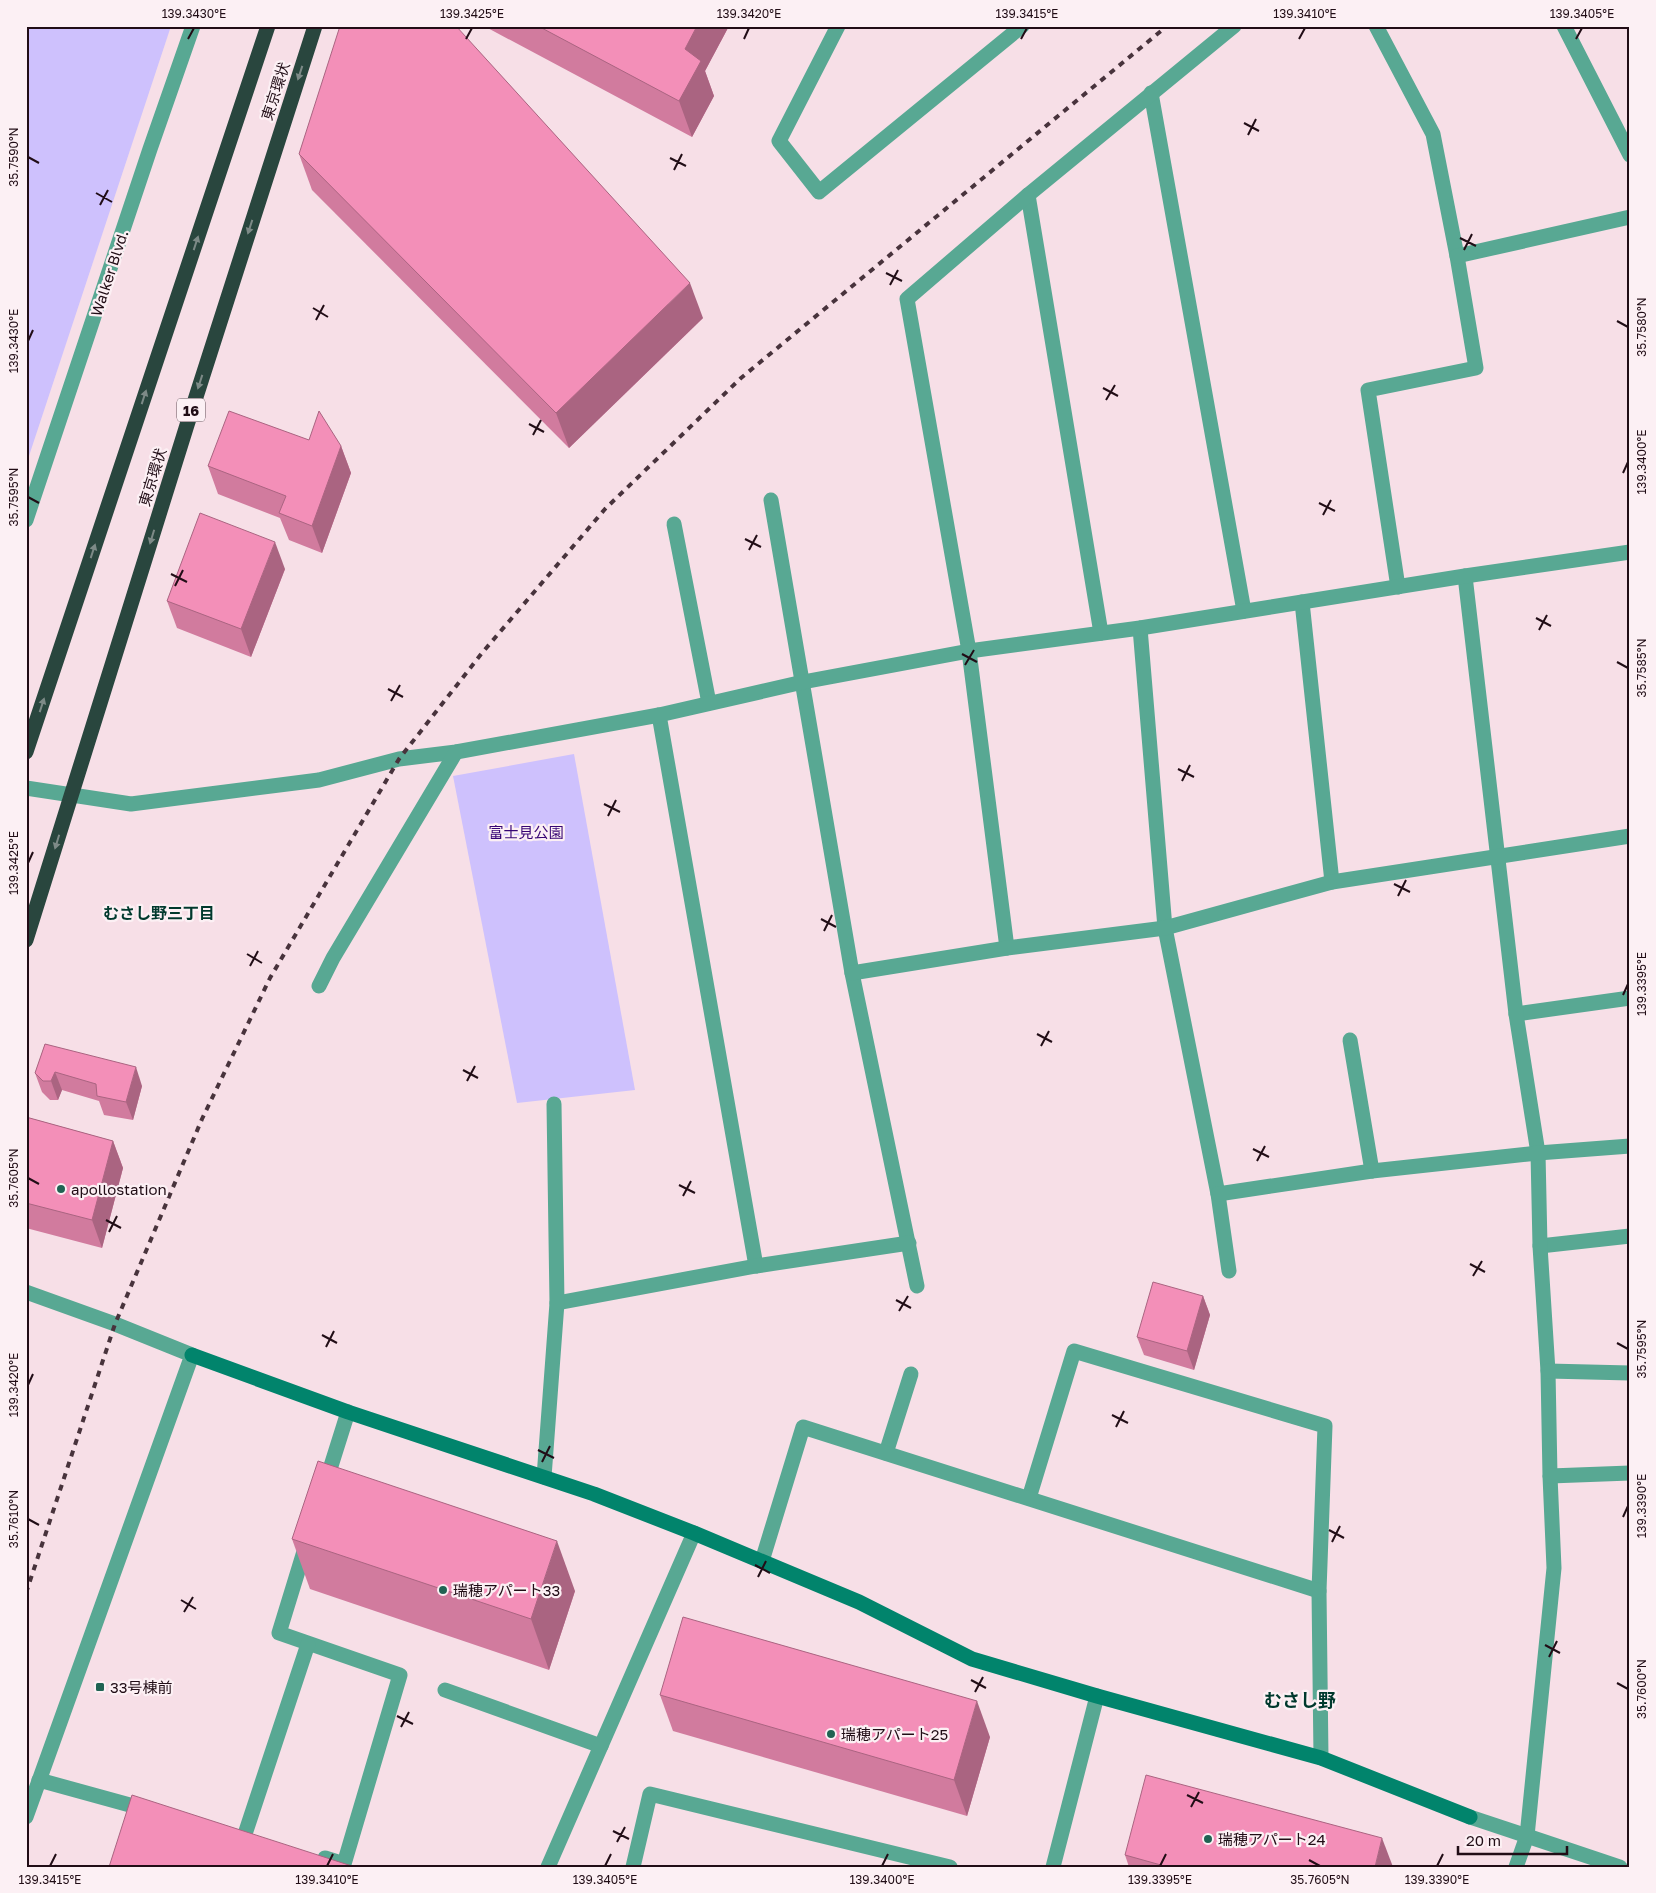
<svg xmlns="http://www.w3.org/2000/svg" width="1656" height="1893" viewBox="0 0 1656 1893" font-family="'Golos Text','Noto Sans JP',sans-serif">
<rect width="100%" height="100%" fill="#f7dfe7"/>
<!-- green -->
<g fill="#cec1fd">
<path d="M26,26H171L26,465Z"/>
<path d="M574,754L635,1090L517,1103L453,776Z"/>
</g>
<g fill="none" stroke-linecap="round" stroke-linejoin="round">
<!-- lane -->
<g stroke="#58a893" stroke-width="15">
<path d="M26,520L150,149L193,26"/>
<path d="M674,524L709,703"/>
<path d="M1302,602L1332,882"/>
<path d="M1516,1014L1630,998"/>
<path d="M1350,1040L1372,1171"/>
<path d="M1540,1246L1630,1236"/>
<path d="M325,1485L348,1412"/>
<path d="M306,1545L279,1633L400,1675L344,1864L325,1858"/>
<path d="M445,1690L601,1746"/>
<path d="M39,1780L148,1810"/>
<path d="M244,1837L308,1644"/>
<path d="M548,1867L694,1533"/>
<path d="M633,1867L650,1794L950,1867"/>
<path d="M1516,1867L1527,1836"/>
</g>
<!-- street -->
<g stroke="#58a893" stroke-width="15">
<path d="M838,26L779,141L819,192L1022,26"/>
<path d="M1376,26L1433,134L1457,256L1476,368L1368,390L1398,587"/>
<path d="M1564,26L1630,155"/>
<path d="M1151,93L1244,611"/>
<path d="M1028,195L1101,633"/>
<path d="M1457,256L1630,217"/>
<path d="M771,500L852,973L917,1286"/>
<path d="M1465,576L1516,1014L1538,1153L1540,1246L1548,1371L1550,1476L1554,1568L1527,1836"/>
<path d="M1140,628L1165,928L1218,1194L1229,1271"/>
<path d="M659,715L756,1266"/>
<path d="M26,788L131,804L319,780L399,759L456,752L659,715L803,682L969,651L1140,628L1465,576L1630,552"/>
<path d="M1007,948L969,651L907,299L1028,195L1234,26"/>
<path d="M852,973L1007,948L1165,928L1332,882L1630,836"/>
<path d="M319,986L333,958L456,752"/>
<path d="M1218,1194L1372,1171L1538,1153L1630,1146"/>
<path d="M26,1292L115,1324L192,1355L26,1817"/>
<path d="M557,1303L756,1266L909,1243"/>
<path d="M1548,1371L1630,1373"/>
<path d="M886,1453L911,1374"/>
<path d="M1550,1476L1630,1473"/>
<path d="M544,1477L557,1303L554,1104"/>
<path d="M1029,1498L1074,1351L1325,1426L1319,1591L1321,1758"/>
<path d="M762,1561L803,1427L1319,1591"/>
<path d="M1470,1817L1620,1867"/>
<path d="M1053,1867L1097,1696"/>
</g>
<!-- secondary -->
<path stroke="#01846c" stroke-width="15" d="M192,1355L348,1412L594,1494L694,1533L859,1602L972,1659L1097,1696L1321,1758L1470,1817"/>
<!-- highway -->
<g stroke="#29463e" stroke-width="15">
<path d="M26,752L268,26"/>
<path d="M26,940L187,425L315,26"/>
</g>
<!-- rail -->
<path stroke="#48333c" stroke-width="4" stroke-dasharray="6 6" stroke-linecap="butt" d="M26,1593L115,1324L202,1119L270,978L399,759L482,653L605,509L741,378L1167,26"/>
</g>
<!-- wall -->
<g fill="#d17b9e">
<path d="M484,26H729L705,71L714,96L692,137Z"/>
<path d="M299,154L703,318L569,448L312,190Z"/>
<path d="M309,440L341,446L351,473L322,553L289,540L280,518L218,494L208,466Z"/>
<path d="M285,569L251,657L177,628L167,601Z"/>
<path d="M45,1044L142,1086L133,1120L104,1115L99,1101L62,1090L58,1100H50L42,1092L35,1073Z"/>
<path d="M26,1117L113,1141L123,1168L102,1248L26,1228Z"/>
<path d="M1203,1296L1210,1315L1194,1370L1144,1355L1137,1337Z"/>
<path d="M292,1539L575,1591L549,1670L310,1589Z"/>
<path d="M660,1695L990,1737L967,1816L673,1731Z"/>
<path d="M1125,1855L1393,1867H1129Z"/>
</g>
<!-- shaded-wall -->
<g fill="#aa6481">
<path d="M697,26H729L705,71L714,96L692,137L679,101L685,49Z"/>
<path d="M690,283L703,318L569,448L556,413Z"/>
<path d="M341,446L351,473L322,553L312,526Z"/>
<path d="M275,542L285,569L251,657L241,629Z"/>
<path d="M136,1067L142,1086L133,1120L126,1102Z"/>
<path d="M55,1072L62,1090L58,1100L51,1081Z"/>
<path d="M113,1141L123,1168L102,1248L92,1220Z"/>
<path d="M1203,1296L1210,1315L1194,1370L1187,1351Z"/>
<path d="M557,1541L575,1591L549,1670L531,1619Z"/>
<path d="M977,1701L990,1737L967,1816L954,1780Z"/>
<path d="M1382,1838L1393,1867H1375Z"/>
</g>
<!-- building -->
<g fill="#f38fb8" stroke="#aa6481">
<path d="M340,26H456L690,283L556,413L299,154Z"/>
<path d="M538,26H697L685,49L701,61L679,101Z"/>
<path d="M229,411L309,440L319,411L341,446L312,526L279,513L286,496L208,466Z"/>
<path d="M200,513L275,542L241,629L167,601Z"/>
<path d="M45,1044L136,1067L126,1102L97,1096L96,1084L55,1072L51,1081H43L35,1073Z"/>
<path d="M26,1117L113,1141L92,1220L26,1203Z"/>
<path d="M1153,1282L1203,1296L1187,1351L1137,1337Z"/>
<path d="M318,1461L557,1541L531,1619L292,1539Z"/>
<path d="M683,1617L977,1701L954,1780L660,1695Z"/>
<path d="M1146,1775L1382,1838L1375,1867H1168L1125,1855Z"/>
<path d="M132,1795L355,1867H109Z"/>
</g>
<!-- one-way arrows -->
<defs><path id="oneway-solid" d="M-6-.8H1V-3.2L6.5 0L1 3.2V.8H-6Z" transform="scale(1.25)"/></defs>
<g fill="#7d8a87">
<use href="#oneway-solid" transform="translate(300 73) rotate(108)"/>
<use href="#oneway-solid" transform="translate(250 227) rotate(108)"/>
<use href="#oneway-solid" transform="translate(196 243) rotate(-72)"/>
<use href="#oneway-solid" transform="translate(200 382) rotate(108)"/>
<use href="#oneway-solid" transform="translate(144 397) rotate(-72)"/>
<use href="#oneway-solid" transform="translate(152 537) rotate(107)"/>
<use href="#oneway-solid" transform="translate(93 551) rotate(-72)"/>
<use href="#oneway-solid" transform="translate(42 705) rotate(-72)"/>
<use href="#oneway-solid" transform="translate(57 842) rotate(107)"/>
</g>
<!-- ticks -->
<path fill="none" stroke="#210d16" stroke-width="2" d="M188,39L194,28M466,39L472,28M744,39L749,28M1021,39L1027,28M1299,39L1305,28M1576,39L1582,28M1244,123L1259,131M1248,135L1256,119M28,157L39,163M670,158L686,166M674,170L682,154M96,193L112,202M100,205L108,190M1460,238L1476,246M1464,250L1472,234M886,273L902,281M890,285L898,270M313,308L328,317M316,320L324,305M1617,321L1628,327M28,341L33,330M1103,388L1118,396M1106,400L1115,385M529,424L544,432M533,435L541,420M1623,473L1628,462M28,497L39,503M1319,503L1335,511M1323,515L1331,500M745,539L761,547M749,550L757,535M171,574L187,582M175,586L183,570M1536,618L1551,626M1539,630L1547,615M962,654L977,662M1617,662L1628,668M965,665L974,650M388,689L403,697M391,701L400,685M1178,769L1194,777M1182,781L1190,765M604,804L620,812M608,816L616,800M28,863L33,852M1394,884L1410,892M1398,896L1406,880M821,919L836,927M824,931L832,915M247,954L262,963M250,966L258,951M1623,995L1628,984M1037,1034L1052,1042M1041,1046L1049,1031M463,1070L478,1078M467,1081L475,1066M1253,1149L1269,1157M1257,1161L1265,1146M28,1178L39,1184M679,1185L695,1193M683,1196L691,1181M106,1220L121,1228M109,1232L117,1216M1470,1264L1485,1272M1473,1276L1482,1261M896,1300L911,1308M899,1311L908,1296M322,1335L337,1343M1617,1343L1628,1349M326,1347L334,1331M28,1385L33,1374M1112,1415L1128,1423M1116,1427L1124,1411M538,1450L554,1458M542,1462L550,1446M1623,1517L1628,1506M28,1519L39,1525M1329,1530L1344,1538M1332,1542L1340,1526M755,1565L770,1573M758,1577L766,1561M181,1600L196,1609M184,1612L193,1597M1545,1645L1560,1653M1549,1657L1557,1641M971,1680L986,1688M1617,1683L1628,1689M975,1692L983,1677M397,1716L413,1724M401,1727L409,1712M1187,1795L1203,1803M1191,1807L1199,1792M613,1831L629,1839M617,1842L625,1827M1309,1860L1320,1866M50,1866L56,1854M327,1866L333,1854M605,1866L611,1854M882,1866L888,1854M1160,1866L1166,1854M1437,1866L1443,1854"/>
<!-- markers -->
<g fill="#206353" stroke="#fcf0f4" stroke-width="2">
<circle cx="61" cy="1189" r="5"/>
<circle cx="443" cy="1590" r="5"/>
<rect x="95" y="1682" width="10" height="10" rx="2.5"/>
<circle cx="831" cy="1734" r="5"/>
<circle cx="1208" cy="1839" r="5"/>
</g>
<g text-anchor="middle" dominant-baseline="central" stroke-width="4.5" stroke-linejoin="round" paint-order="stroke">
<!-- shield labels -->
<rect fill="#fcf0f4" stroke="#635159" stroke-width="1" x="177" y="398.5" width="28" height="23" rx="4"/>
<g font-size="14" font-weight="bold" fill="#210d16">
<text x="191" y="410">16</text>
</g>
<!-- street labels -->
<g font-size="15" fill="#210d16" stroke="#fcf0f4">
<text transform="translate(275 91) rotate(-72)">東京環状</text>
<text transform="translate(109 273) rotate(-72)">Walker Blvd.</text>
<text transform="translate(152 477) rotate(-73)">東京環状</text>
</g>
<!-- park labels -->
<g font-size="15" fill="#370574" stroke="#fcf0f4">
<text x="526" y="832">富士見公園</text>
</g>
<!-- poi labels -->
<g font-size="15" fill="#210d16" stroke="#fcf0f4" text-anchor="start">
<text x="71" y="1189">apollostation</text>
<text x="453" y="1590">瑞穂アパート33</text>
<text x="110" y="1687">33号棟前</text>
<text x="841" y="1734">瑞穂アパート25</text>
<text x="1218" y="1839">瑞穂アパート24</text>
</g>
<!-- neighbourhood labels -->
<g font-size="16" font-weight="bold" fill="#00392d" stroke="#fcf0f4">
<text x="159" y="913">むさし野三丁目</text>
</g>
<!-- quarter labels -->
<g font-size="18" font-weight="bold" fill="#00392d" stroke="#fcf0f4">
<text x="1300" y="1700">むさし野</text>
</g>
</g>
<!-- border -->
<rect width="1656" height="1893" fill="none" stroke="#fcf0f4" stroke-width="55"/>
<!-- scale -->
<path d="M1458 1846v8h109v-8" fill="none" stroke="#210d16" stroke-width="2.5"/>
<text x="1466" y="1846" font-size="15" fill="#210d16" stroke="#fcf0f4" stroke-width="4" paint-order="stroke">20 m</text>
<rect x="28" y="28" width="1600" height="1838" fill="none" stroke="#210d16" stroke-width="2"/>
<g font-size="12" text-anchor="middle" fill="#210d16">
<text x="194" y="18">139.3430°E</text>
<text x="472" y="18">139.3425°E</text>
<text x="749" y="18">139.3420°E</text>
<text x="1027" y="18">139.3415°E</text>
<text x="1305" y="18">139.3410°E</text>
<text x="1582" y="18">139.3405°E</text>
<text transform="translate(14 157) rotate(-90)" y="4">35.7590°N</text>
<text transform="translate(1642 327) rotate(-90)" y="4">35.7580°N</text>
<text transform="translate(14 341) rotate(-90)" y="4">139.3430°E</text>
<text transform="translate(1642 462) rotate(-90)" y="4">139.3400°E</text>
<text transform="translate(14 497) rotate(-90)" y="4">35.7595°N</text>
<text transform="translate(1642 668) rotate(-90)" y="4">35.7585°N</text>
<text transform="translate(14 863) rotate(-90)" y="4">139.3425°E</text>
<text transform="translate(1642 984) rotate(-90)" y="4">139.3395°E</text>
<text transform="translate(14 1178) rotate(-90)" y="4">35.7605°N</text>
<text transform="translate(1642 1349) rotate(-90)" y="4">35.7595°N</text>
<text transform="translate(14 1385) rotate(-90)" y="4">139.3420°E</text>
<text transform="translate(1642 1506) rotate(-90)" y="4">139.3390°E</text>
<text transform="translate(14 1519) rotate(-90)" y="4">35.7610°N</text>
<text transform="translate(1642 1689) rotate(-90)" y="4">35.7600°N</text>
<text x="50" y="1884">139.3415°E</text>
<text x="327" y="1884">139.3410°E</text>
<text x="605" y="1884">139.3405°E</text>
<text x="882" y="1884">139.3400°E</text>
<text x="1160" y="1884">139.3395°E</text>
<text x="1320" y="1884">35.7605°N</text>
<text x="1437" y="1884">139.3390°E</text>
</g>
</svg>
